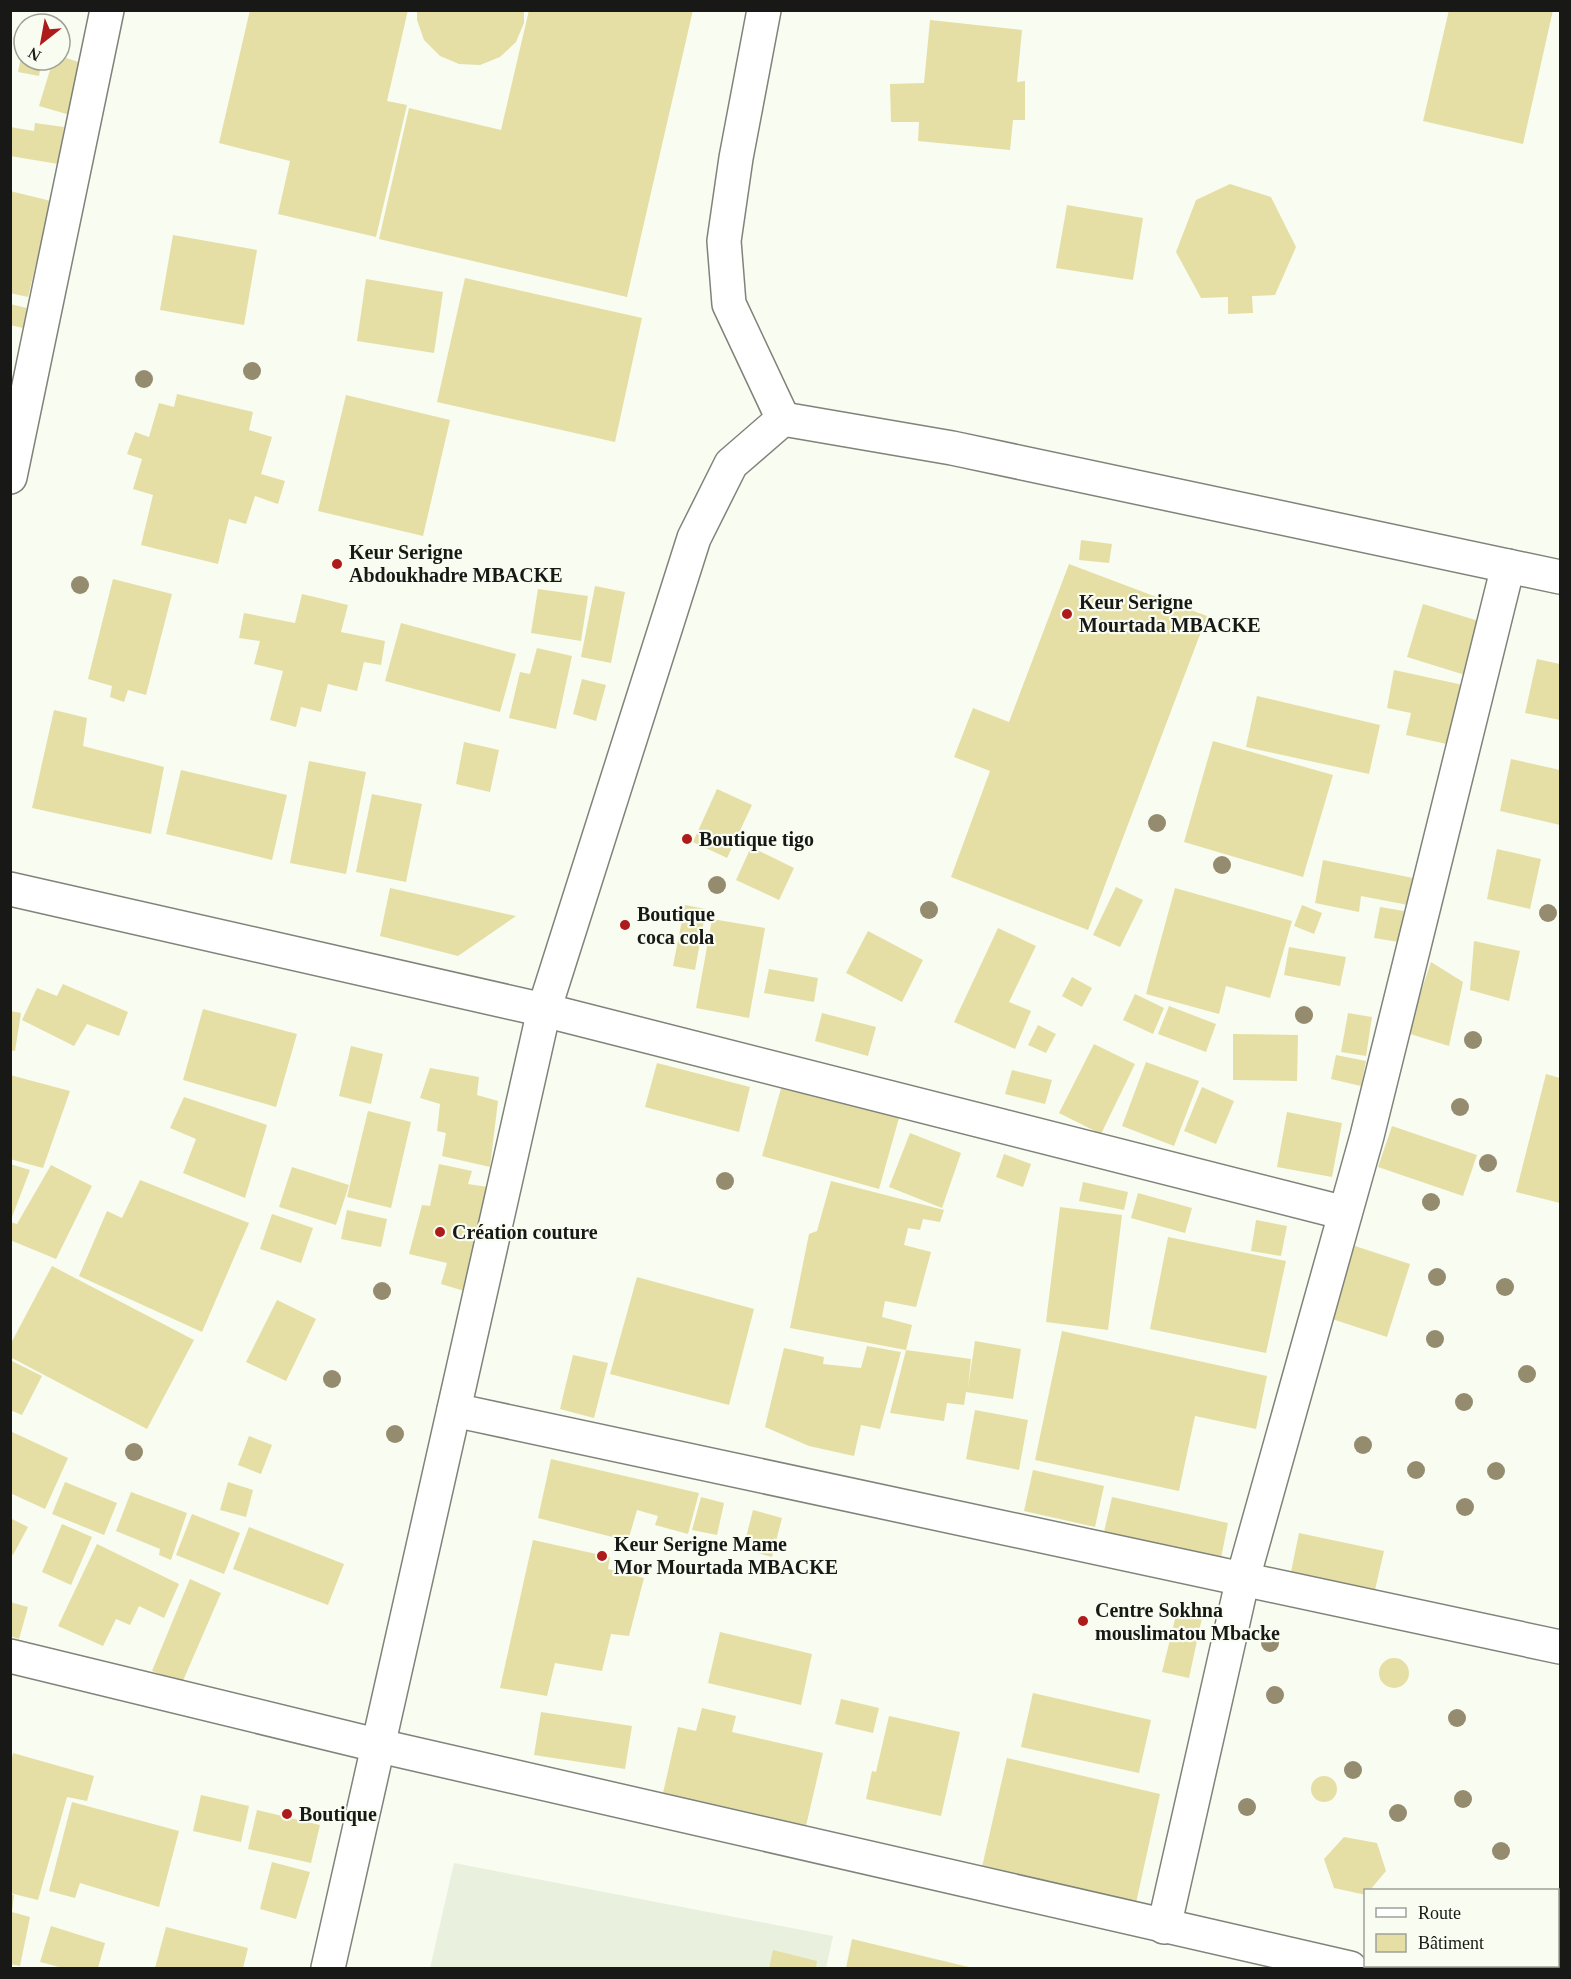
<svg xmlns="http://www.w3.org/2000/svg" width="1571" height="1979" viewBox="0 0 1571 1979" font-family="Georgia,serif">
<rect width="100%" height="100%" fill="#f9fcf1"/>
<!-- built -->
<path fill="#eaf0de" d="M454,1863L833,1936L826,1968H430Z"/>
<!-- building -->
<g fill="#e5dfa6">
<path d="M250,10H408L387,101L407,105L376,237L278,214L290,161L219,143Z"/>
<path d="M417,10H524V23L516,42L500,57L480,65L459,64L440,56L424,40L417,20Z"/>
<path d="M529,10H693L627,297L379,239L409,108L501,130Z"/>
<path d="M1449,10H1553L1523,144L1423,121Z"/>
<path d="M930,20L1022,30L1017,82L1025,81V120H1013L1010,150L918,141L919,122H891L890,84L924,83Z"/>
<path d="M23,47L24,60H42L39,76L18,72Z"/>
<path d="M60,56L85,64L70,115L39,106L53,60H60Z"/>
<path d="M35,123L64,127L58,164L10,156V127L34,131Z"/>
<path d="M1230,184L1271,197L1296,247L1275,295L1252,296L1253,313L1228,314V297L1201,298L1176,252L1196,200Z"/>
<path d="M10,191L51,201L28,297L10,293Z"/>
<path d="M1067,205L1143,218L1133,280L1056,268Z"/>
<path d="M173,235L257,250L244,325L160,310Z"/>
<path d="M465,278L642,318L615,442L437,402Z"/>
<path d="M366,279L443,292L434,353L357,341Z"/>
<path d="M10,304L27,308L23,328L10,325Z"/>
<path d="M177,394L253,412L249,430L272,437L261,474L285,481L278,504L255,496L246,524L229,519L218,564L141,545L153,495L133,489L142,459L127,454L135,432L149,437L159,403L174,407Z"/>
<path d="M346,395L450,420L423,536L318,511Z"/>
<path d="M1081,540L1112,544L1109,563L1079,560Z"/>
<path d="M1069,564L1207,616L1088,930L951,877L990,771L954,757L973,708L1009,722Z"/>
<path d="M113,579L172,594L146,695L128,690L124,702L110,697L112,686L88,679Z"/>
<path d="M595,586L625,592L611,663L581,657Z"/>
<path d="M538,589L588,596L581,641L531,633Z"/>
<path d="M302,594L348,605L341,632L385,641L381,665L364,662L357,691L328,684L321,712L301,707L296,727L270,720L283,671L254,664L260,641L239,638L244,613L295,623Z"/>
<path d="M1423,604L1482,622L1465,675L1407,657Z"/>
<path d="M401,623L516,654L500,712L385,681Z"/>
<path d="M537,648L572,656L556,729L509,718L520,672L530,674Z"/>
<path d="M1537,659L1560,664V720L1525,713Z"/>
<path d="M1394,670L1463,685L1451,745L1406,735L1411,713L1387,708Z"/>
<path d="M582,679L606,685L596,721L573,714Z"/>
<path d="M1257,696L1380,725L1369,774L1246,747Z"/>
<path d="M54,710L87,718L83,746L164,767L151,834L32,808Z"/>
<path d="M1213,741L1333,775L1303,877L1184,842Z"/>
<path d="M464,742L499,750L490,792L456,784Z"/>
<path d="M1511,759L1560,770V825L1500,811Z"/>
<path d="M309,761L366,772L346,874L290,863Z"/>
<path d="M181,770L287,795L272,860L166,834Z"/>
<path d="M717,789L752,805L727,858L693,842Z"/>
<path d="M372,794L422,804L406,882L356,872Z"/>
<path d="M751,847L794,868L779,900L736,880Z"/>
<path d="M1497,849L1541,859L1530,909L1487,899Z"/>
<path d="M1323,860L1413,878L1408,905L1361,896L1359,912L1315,903Z"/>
<path d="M1116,887L1143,900L1120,947L1093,935Z"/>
<path d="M390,888L516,916L458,956L380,936Z"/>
<path d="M1175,888L1292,921L1270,998L1226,986L1219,1014L1146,994Z"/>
<path d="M685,905L706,909L695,970L673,966Z"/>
<path d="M1302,905L1322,913L1314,934L1294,926Z"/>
<path d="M1380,907L1404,911L1399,942L1374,938Z"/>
<path d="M712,919L765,928L749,1018L696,1008Z"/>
<path d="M998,928L1036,946L1009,1002L1031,1011L1015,1049L954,1022Z"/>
<path d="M868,931L923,960L902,1002L846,973Z"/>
<path d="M1474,941L1520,951L1509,1001L1470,990Z"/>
<path d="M1289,947L1346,957L1340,986L1284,975Z"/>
<path d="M1431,962L1463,982L1449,1046L1407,1033Z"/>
<path d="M769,969L818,978L814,1002L764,993Z"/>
<path d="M1072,977L1092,988L1082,1007L1062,996Z"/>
<path d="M63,984L128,1012L119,1036L87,1024L74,1046L22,1020L37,988L57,996Z"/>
<path d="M1135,994L1164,1008L1153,1034L1123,1020Z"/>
<path d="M1169,1006L1216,1024L1206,1052L1158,1034Z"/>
<path d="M203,1009L297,1034L276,1107L183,1080Z"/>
<path d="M10,1011L21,1013L15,1051L10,1050Z"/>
<path d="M822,1013L876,1027L868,1056L815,1041Z"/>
<path d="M1348,1013L1372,1017L1366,1056L1341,1052Z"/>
<path d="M1038,1025L1056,1034L1046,1053L1028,1045Z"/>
<path d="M1233,1034L1298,1035L1297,1081L1233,1080Z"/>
<path d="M1094,1044L1135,1064L1101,1134L1059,1113Z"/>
<path d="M351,1046L383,1054L371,1104L339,1096Z"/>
<path d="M1336,1055L1366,1061L1361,1086L1331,1079Z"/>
<path d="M1146,1062L1199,1081L1174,1146L1122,1126Z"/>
<path d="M657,1063L750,1087L739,1132L645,1107Z"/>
<path d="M430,1068L479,1077L477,1095L498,1101L490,1167L442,1156L446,1133L437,1131L440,1104L420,1098Z"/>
<path d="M1012,1070L1052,1080L1045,1104L1005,1094Z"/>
<path d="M1546,1074L1560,1078V1203L1516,1192Z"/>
<path d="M10,1075L70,1091L43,1168L10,1159Z"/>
<path d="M782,1085L899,1118L879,1189L762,1156Z"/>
<path d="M1202,1087L1234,1101L1216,1144L1184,1131Z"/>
<path d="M184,1097L267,1125L245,1198L183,1173L196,1139L170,1128Z"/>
<path d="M368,1111L411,1122L391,1208L347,1197Z"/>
<path d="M1287,1112L1342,1123L1332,1177L1277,1167Z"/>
<path d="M1392,1126L1477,1155L1463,1196L1378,1167Z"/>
<path d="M910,1133L961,1153L942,1208L889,1187Z"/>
<path d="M1004,1154L1031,1164L1023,1187L996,1177Z"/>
<path d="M10,1164L30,1170L12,1217H10Z"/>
<path d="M439,1164L472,1171L468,1184L488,1187L471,1293L441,1284L447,1263L409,1254L422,1205L430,1206Z"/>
<path d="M51,1165L92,1186L56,1259L10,1240V1222L17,1224Z"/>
<path d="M292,1167L349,1185L336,1225L279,1207Z"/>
<path d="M140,1180L249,1223L202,1332L79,1276L107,1211L122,1218Z"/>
<path d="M831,1181L944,1210L940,1222L923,1219L920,1230L908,1228L904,1245L931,1252L916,1307L885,1301L882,1317L912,1325L906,1350L790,1328L809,1234L817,1231Z"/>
<path d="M1083,1182L1128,1192L1124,1210L1079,1201Z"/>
<path d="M1138,1193L1192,1208L1185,1233L1131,1218Z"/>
<path d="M1060,1207L1122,1215L1108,1330L1046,1322Z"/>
<path d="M347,1210L387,1219L381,1247L341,1239Z"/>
<path d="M272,1214L313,1228L301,1263L260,1249Z"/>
<path d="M1256,1220L1287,1226L1281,1256L1251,1251Z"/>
<path d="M1168,1237L1286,1261L1266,1353L1150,1329Z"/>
<path d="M1352,1245L1410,1264L1387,1337L1329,1318Z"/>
<path d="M52,1266L194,1340L147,1429L10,1357V1345Z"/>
<path d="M637,1277L754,1309L729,1405L610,1374Z"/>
<path d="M277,1300L316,1319L286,1381L246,1362Z"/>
<path d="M1062,1331L1267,1376L1256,1429L1195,1416L1179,1491L1035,1460Z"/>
<path d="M975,1341L1021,1349L1013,1399L966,1392L964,1405L947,1403L944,1421L890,1413L906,1350L971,1359L968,1388Z"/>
<path d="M867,1346L901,1352L880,1429L861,1425L854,1456L809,1446L765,1427L784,1348L824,1357L823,1364L861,1368Z"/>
<path d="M573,1355L608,1363L594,1418L560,1409Z"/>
<path d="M10,1360L42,1376L22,1415L10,1410Z"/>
<path d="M975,1410L1028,1420L1019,1470L966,1459Z"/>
<path d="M10,1431L68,1458L45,1509L10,1493Z"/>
<path d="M249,1436L272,1445L261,1474L238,1465Z"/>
<path d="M551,1459L699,1493L688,1534L655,1525L658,1516L637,1510L628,1541L538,1518Z"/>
<path d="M1033,1470L1104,1486L1095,1527L1024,1511Z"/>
<path d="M65,1482L117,1503L104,1535L52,1514Z"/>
<path d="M228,1482L253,1490L246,1517L220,1510Z"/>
<path d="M131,1492L187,1513L171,1560L159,1555L160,1549L116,1531Z"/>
<path d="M701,1497L724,1503L717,1535L692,1530Z"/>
<path d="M1112,1497L1228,1523L1221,1558L1104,1532Z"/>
<path d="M753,1510L782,1518L772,1557L743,1549Z"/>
<path d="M192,1514L240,1533L224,1574L176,1555Z"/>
<path d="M10,1518L28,1527L13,1555L10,1554Z"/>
<path d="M62,1524L92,1537L71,1585L42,1572Z"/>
<path d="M249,1527L344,1564L328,1605L233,1569Z"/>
<path d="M1299,1533L1384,1551L1375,1590L1291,1572Z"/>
<path d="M533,1540L610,1557L608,1569L644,1578L629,1636L611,1634L602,1671L555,1663L547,1696L500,1688Z"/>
<path d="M97,1544L179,1584L164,1618L139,1606L130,1625L116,1619L103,1646L58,1626Z"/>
<path d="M190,1579L221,1593L182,1683L152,1671Z"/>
<path d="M10,1602L28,1607L19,1639L10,1636Z"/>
<path d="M1178,1607L1203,1613L1189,1678L1162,1672Z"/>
<path d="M720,1632L812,1654L801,1705L708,1683Z"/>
<circle cx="1394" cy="1673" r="15"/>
<path d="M1033,1693L1151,1720L1139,1773L1021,1747Z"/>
<path d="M841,1699L879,1708L873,1733L835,1724Z"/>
<path d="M702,1708L736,1716L732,1732L823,1753L806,1826L663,1793L678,1727L696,1731Z"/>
<path d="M541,1712L632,1726L625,1769L534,1755Z"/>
<path d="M889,1716L960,1732L941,1816L866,1799L872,1771L876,1772Z"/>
<path d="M13,1753L94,1776L87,1801L67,1797L38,1900L10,1893V1766Z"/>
<path d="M1007,1758L1160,1794L1136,1903L982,1867Z"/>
<circle cx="1324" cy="1789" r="13"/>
<path d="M201,1795L249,1806L241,1842L193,1831Z"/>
<path d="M72,1802L179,1831L159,1907L80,1883L75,1898L49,1891Z"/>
<path d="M257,1810L320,1825L311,1863L248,1849Z"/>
<path d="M1344,1837L1377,1843L1386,1871L1370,1890H1366V1895L1334,1888L1324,1859Z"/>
<path d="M272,1862L310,1872L296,1919L260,1909Z"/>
<path d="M10,1894L14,1895L12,1912L30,1917L20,1966L10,1964Z"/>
<path d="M51,1926L105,1943L98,1968H63L40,1962Z"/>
<path d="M166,1927L248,1948L243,1968H155Z"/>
<path d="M852,1939L973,1968H846Z"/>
<path d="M773,1950L817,1961L816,1968H769Z"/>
</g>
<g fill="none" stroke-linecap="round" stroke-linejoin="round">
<defs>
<g id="minor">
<path d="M783,419L952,448L1560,577"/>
<path d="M10,477L107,10"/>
<path d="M10,889L544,1010L1345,1213"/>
<path d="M454,1410L1560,1647"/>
<path d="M10,1656L380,1746L1350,1968"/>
<path d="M1164,1927L1243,1578L1367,1136L1508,566"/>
<path d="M328,1968L544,1010L694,538L731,464L783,419L729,304L724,241L736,158L764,10"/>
</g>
</defs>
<!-- minor casing -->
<use href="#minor" stroke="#7f8379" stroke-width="36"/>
<!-- minor -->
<use href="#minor" stroke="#fff" stroke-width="33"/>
</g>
<!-- trees -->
<g fill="#958c6f">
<circle cx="252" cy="371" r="9"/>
<circle cx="144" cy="379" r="9"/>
<circle cx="80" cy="585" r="9"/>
<circle cx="1157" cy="823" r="9"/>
<circle cx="1222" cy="865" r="9"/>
<circle cx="717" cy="885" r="9"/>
<circle cx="929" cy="910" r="9"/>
<circle cx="1548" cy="913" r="9"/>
<circle cx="1304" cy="1015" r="9"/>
<circle cx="1473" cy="1040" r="9"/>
<circle cx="1460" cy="1107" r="9"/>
<circle cx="1488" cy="1163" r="9"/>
<circle cx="725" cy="1181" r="9"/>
<circle cx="1431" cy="1202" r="9"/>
<circle cx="1437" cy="1277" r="9"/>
<circle cx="1505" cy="1287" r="9"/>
<circle cx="382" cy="1291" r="9"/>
<circle cx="1435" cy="1339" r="9"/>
<circle cx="1527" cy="1374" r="9"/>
<circle cx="332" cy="1379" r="9"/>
<circle cx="1464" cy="1402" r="9"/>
<circle cx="395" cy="1434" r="9"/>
<circle cx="1363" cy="1445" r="9"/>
<circle cx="134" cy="1452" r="9"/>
<circle cx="1416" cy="1470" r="9"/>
<circle cx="1496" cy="1471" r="9"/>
<circle cx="1465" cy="1507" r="9"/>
<circle cx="1270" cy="1643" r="9"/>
<circle cx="1275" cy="1695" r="9"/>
<circle cx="1457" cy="1718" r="9"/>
<circle cx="1353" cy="1770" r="9"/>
<circle cx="1463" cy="1799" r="9"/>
<circle cx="1247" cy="1807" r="9"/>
<circle cx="1398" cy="1813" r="9"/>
<circle cx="1501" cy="1851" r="9"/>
</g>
<!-- markers -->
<g fill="#ad1b1b" stroke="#f9fcf1" stroke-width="2">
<circle cx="337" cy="564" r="6"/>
<circle cx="1067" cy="614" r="6"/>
<circle cx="687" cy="839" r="6"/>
<circle cx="625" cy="925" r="6"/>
<circle cx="440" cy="1232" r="6"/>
<circle cx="602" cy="1556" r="6"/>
<circle cx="1083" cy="1621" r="6"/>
<circle cx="287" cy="1814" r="6"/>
</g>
<g text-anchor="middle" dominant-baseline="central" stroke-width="4.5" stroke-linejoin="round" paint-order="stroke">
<!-- poi labels -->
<g font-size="20" font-weight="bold" fill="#181916" stroke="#f9fcf1" text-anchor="start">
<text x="349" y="552">Keur Serigne<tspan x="349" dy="23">Abdoukhadre MBACKE</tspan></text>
<text x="1079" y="602">Keur Serigne<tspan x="1079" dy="23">Mourtada MBACKE</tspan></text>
<text x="699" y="839">Boutique tigo</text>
<text x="637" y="914">Boutique<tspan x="637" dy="23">coca cola</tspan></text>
<text x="452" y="1232">Création couture</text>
<text x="614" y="1544">Keur Serigne Mame<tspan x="614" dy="23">Mor Mourtada MBACKE</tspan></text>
<text x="1095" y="1610">Centre Sokhna<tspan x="1095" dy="23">mouslimatou Mbacke</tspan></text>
<text x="299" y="1814">Boutique</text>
</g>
</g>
<!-- border -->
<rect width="1571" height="1979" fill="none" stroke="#181916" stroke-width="24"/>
<!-- legend -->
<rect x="1364" y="1889" width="195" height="78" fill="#f9fcf1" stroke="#9fa199" stroke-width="1.5"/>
<rect x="1376" y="1908" width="30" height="9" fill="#ffffff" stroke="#9fa199" stroke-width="1.5"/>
<text x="1418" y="1919" font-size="18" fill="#181916">Route</text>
<rect x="1376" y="1934" width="30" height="18" fill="#e5dfa6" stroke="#9fa199" stroke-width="1.5"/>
<text x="1418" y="1949" font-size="18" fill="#181916">Bâtiment</text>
<!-- north arrow -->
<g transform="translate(42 42) rotate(211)"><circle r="28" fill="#f9fcf1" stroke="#9fa199" stroke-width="1.5"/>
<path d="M0-4.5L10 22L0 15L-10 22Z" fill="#ad1b1b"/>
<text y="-9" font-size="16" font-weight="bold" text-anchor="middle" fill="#181916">N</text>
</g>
</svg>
